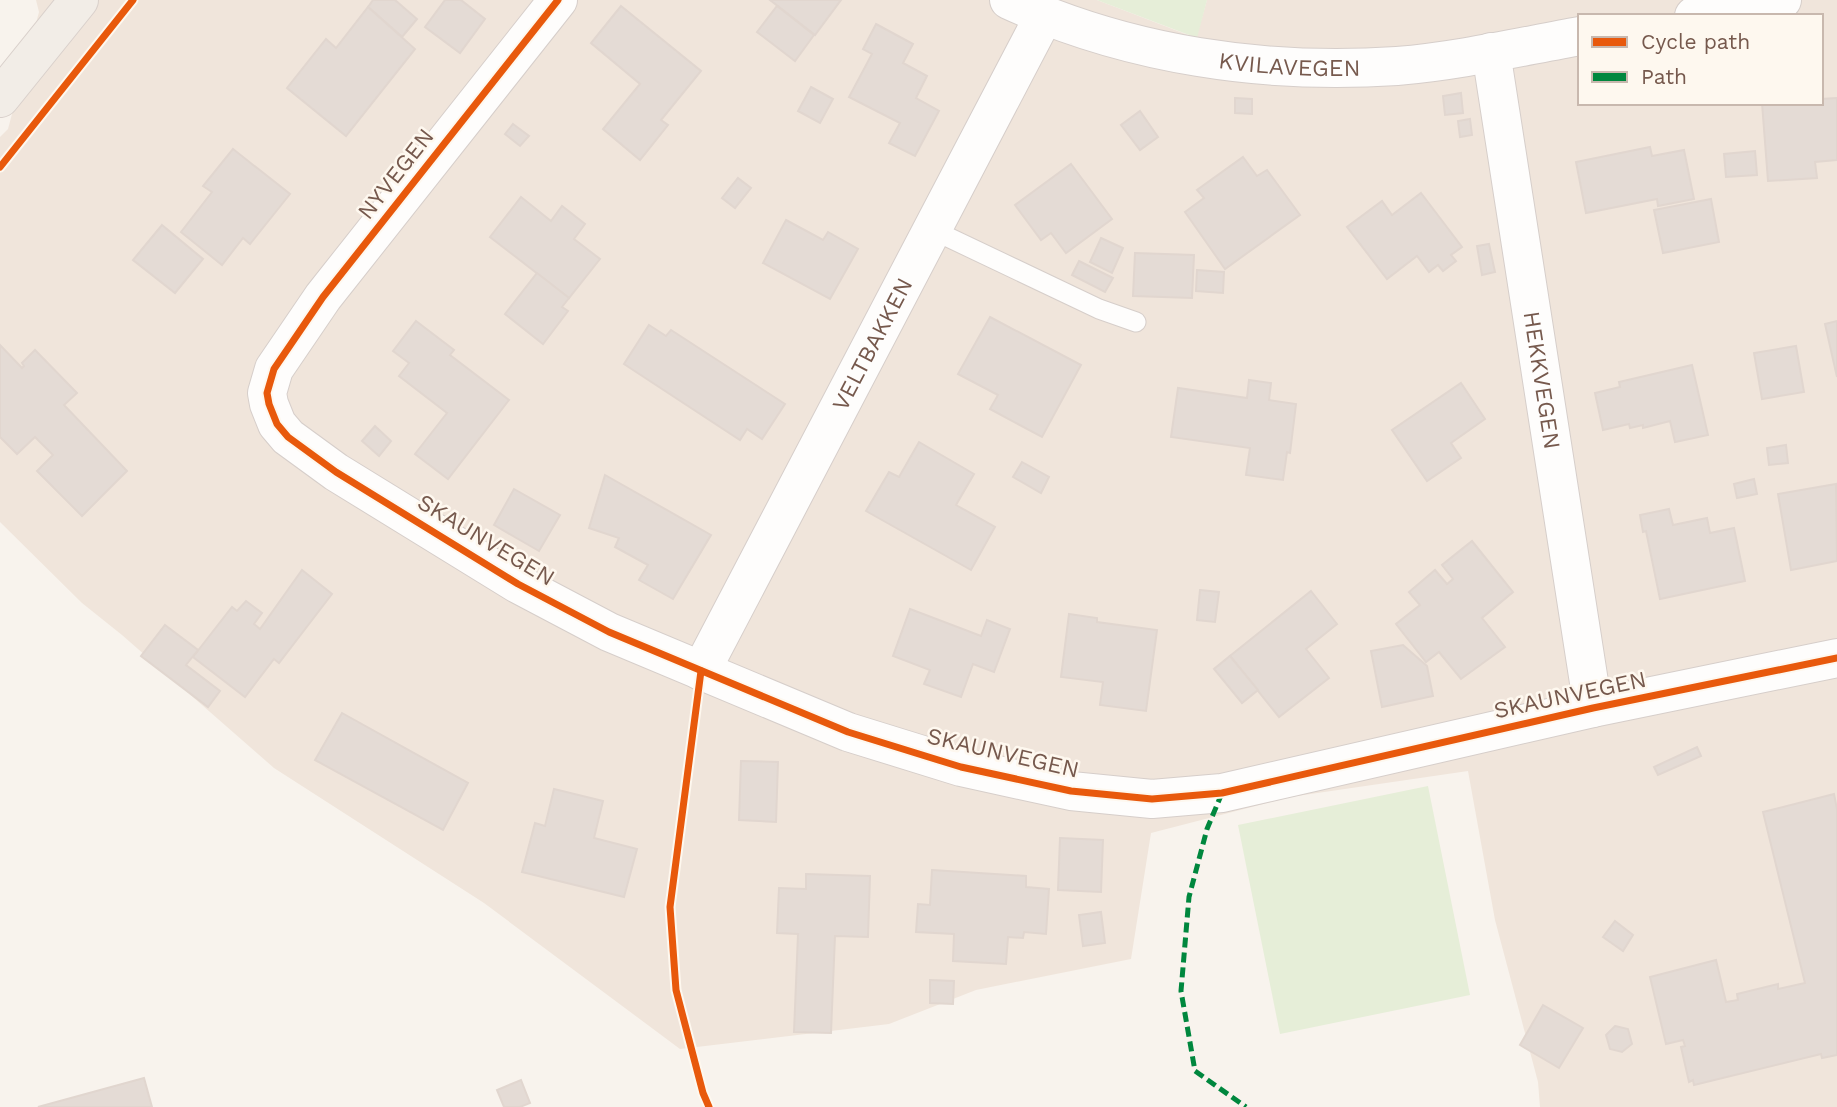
<svg xmlns="http://www.w3.org/2000/svg" width="1837" height="1107" viewBox="0 0 1837 1107" font-family="'Work Sans',sans-serif">
<rect width="100%" height="100%" fill="#f8f3ed"/>
<!-- residential -->
<path fill="#f0e5db" fill-rule="evenodd" d="M36,0H1097L1196,38L1207,0H1837V1107H1540L1538,1082L1495,920L1468,771L1290,797L1151,833L1131,959L976,990L889,1024L680,1049L484,903L274,768L122,635L82,603L0,522V137L8,129L39,12ZM1580,16H1821V103H1580Z"/>
<!-- green -->
<g fill="#e6eed8">
<path d="M1097,0H1207L1197,38Z"/>
<path d="M1428,786L1470,995L1280,1034L1238,825Z"/>
</g>
<!-- building -->
<g fill="#e4dbd5" stroke="#e1d6cf" stroke-width="2">
<path d="M373,0H395L417,19L402,37L368,7Z"/>
<path d="M445,0H461L485,19L460,53L425,27Z"/>
<path d="M770,0H841L815,35Z"/>
<path d="M621,6L701,71L661,120L668,125L640,160L603,129L640,84L591,43Z"/>
<path d="M777,6L814,35L795,61L757,32Z"/>
<path d="M368,7L415,49L346,136L287,88L326,39L336,48Z"/>
<path d="M876,24L913,44L903,63L927,76L916,98L939,111L915,156L889,143L900,123L849,97L872,54L863,49Z"/>
<path d="M811,87L833,99L820,123L798,111Z"/>
<path d="M1461,93L1463,113L1445,115L1443,96Z"/>
<path d="M1235,98L1252,99V114L1235,113Z"/>
<path d="M1837,98V160L1815,162L1817,178L1768,181L1762,103H1821V99Z"/>
<path d="M1140,111L1158,137L1140,150L1121,125Z"/>
<path d="M1470,119L1472,135L1460,137L1458,121Z"/>
<path d="M513,124L529,136L520,146L505,134Z"/>
<path d="M1650,147L1652,156L1684,150L1694,199L1658,206L1657,199L1586,213L1576,162Z"/>
<path d="M233,149L290,194L250,244L243,238L222,265L181,232L212,192L203,186Z"/>
<path d="M1755,151L1757,175L1726,177L1724,154Z"/>
<path d="M1243,157L1257,176L1267,170L1300,215L1225,269L1185,212L1204,198L1197,190Z"/>
<path d="M1071,164L1112,219L1066,253L1051,233L1041,240L1015,205Z"/>
<path d="M738,178L751,188L735,208L722,198Z"/>
<path d="M1421,193L1462,247L1451,255L1456,261L1443,271L1438,265L1429,272L1417,256L1387,279L1347,227L1382,201L1392,215Z"/>
<path d="M521,197L551,221L562,206L585,224L574,239L600,259L569,298L490,237Z"/>
<path d="M1711,199L1719,242L1663,253L1654,210Z"/>
<path d="M786,220L823,240L828,232L858,249L830,299L763,263Z"/>
<path d="M162,225L203,259L175,293L133,260Z"/>
<path d="M1101,238L1123,248L1112,273L1090,262Z"/>
<path d="M1489,244L1495,272L1482,275L1477,246Z"/>
<path d="M1135,253L1194,255L1192,298L1133,296Z"/>
<path d="M1079,261L1113,278L1105,292L1072,275Z"/>
<path d="M1197,270L1224,272L1223,293L1196,291Z"/>
<path d="M537,273L569,298L562,307L568,311L543,344L505,314Z"/>
<path d="M990,317L1081,365L1042,437L990,409L998,395L958,374Z"/>
<path d="M416,321L454,350L450,355L509,400L448,479L415,454L447,413L399,376L409,363L393,351Z"/>
<path d="M1837,321V377L1825,324Z"/>
<path d="M649,325L666,336L671,330L785,404L762,439L747,429L740,440L624,364Z"/>
<path d="M0,345L22,368L24,366L22,363L35,350L77,393L64,405L127,471L82,516L37,471L53,455L35,437L17,454L0,437Z"/>
<path d="M1796,346L1804,392L1762,399L1754,353Z"/>
<path d="M1692,365L1708,435L1675,442L1670,421L1643,428V425L1630,428L1629,424L1603,430L1595,393L1620,387L1619,382Z"/>
<path d="M1249,380L1271,383L1269,400L1296,404L1290,453L1287,452L1283,480L1246,475L1250,448L1171,437L1178,388L1247,398Z"/>
<path d="M1461,383L1485,419L1451,443L1461,458L1427,481L1392,430Z"/>
<path d="M375,426L391,441L379,456L362,441Z"/>
<path d="M919,442L974,474L956,505L995,527L971,570L866,511L889,472L899,477Z"/>
<path d="M1786,445L1788,463L1769,465L1767,448Z"/>
<path d="M1022,462L1049,477L1041,493L1013,477Z"/>
<path d="M605,475L711,535L673,599L639,580L648,565L615,547L619,538L589,528Z"/>
<path d="M1754,479L1757,494L1737,498L1734,484Z"/>
<path d="M1836,484L1837,561L1791,570L1778,494Z"/>
<path d="M514,489L560,515L539,551L494,525Z"/>
<path d="M1669,509L1673,525L1707,518L1710,533L1734,528L1745,581L1660,599L1646,531L1643,532L1640,515Z"/>
<path d="M1472,541L1513,592L1482,618L1505,647L1461,679L1439,652L1426,662L1396,624L1420,605L1409,592L1435,570L1447,584L1453,579L1442,565Z"/>
<path d="M302,570L332,594L279,663L274,659L245,697L193,657L232,607L237,611L246,601L262,613L254,624L260,629Z"/>
<path d="M1200,590L1219,592L1215,622L1197,620Z"/>
<path d="M1311,591L1337,624L1306,649L1329,678L1279,717L1230,656Z"/>
<path d="M910,609L981,636L987,620L1010,629L994,672L973,664L961,697L924,684L930,670L893,656Z"/>
<path d="M1069,614L1097,618V622L1157,630L1146,711L1100,705L1103,682L1061,677Z"/>
<path d="M165,625L198,650L186,665L220,691L208,707L141,656Z"/>
<path d="M1403,645L1427,666L1433,696L1382,707L1371,651Z"/>
<path d="M1230,656L1258,690L1242,703L1214,669Z"/>
<path d="M342,713L468,783L443,830L315,760Z"/>
<path d="M1697,747L1701,756L1658,775L1654,767Z"/>
<path d="M741,761L778,762L776,822L739,820Z"/>
<path d="M554,789L603,801L594,838L637,849L624,897L522,872L535,823L545,826Z"/>
<path d="M1834,794L1837,809V1055L1822,1058L1821,1054L1694,1085L1693,1080L1689,1082L1681,1047L1685,1046L1683,1040L1666,1044L1650,977L1716,960L1726,1002L1738,1000L1737,994L1778,984V989L1805,983L1763,812Z"/>
<path d="M1060,838L1103,840L1101,892L1058,890Z"/>
<path d="M932,870L1026,876V887L1049,889L1046,934L1024,932L1023,938L1008,937L1006,964L953,961L954,934L916,932L918,904L930,905Z"/>
<path d="M806,874L870,876L868,937L835,936L831,1033L794,1032L798,934L777,933L779,888L806,889Z"/>
<path d="M1101,912L1105,943L1083,946L1079,915Z"/>
<path d="M1615,921L1633,935L1623,951L1603,937Z"/>
<path d="M930,980L954,981L953,1004L930,1003Z"/>
<path d="M1543,1005L1583,1028L1559,1068L1520,1045Z"/>
<path d="M1615,1026L1628,1029L1632,1044L1622,1052L1610,1049L1606,1035Z"/>
<path d="M144,1078L152,1107H38Z"/>
<path d="M521,1080L530,1103L520,1107H504L497,1090Z"/>
</g>
<g fill="none" stroke-linecap="round" stroke-linejoin="round">
<defs>
<path id="lane" d="M933,230L1099,309L1136,322"/>
<g id="street">
<path d="M558,0L323,297L274,369L267,393L269,404L277,424L288,437L336,472L518,584L609,632L848,732L961,767L1071,791L1152,799L1222,793L1593,708L1837,658"/>
<path id="s1" d="M1009,0C1129,55 1265,75 1397,66C1458,61 1519,47 1580,36"/>
<path d="M1694,16L1782,0"/>
<path id="s2" d="M1491,52L1593,708"/>
<path id="s3" d="M701,671L1044,16"/>
</g>
<path id="primary" d="M0,98L79,0"/>
</defs>
<!-- lane casing -->
<use href="#lane" stroke="#d6ceca" stroke-width="21"/>
<!-- street casing -->
<use href="#street" stroke="#d6ceca" stroke-width="40"/>
<!-- primary casing -->
<use href="#primary" stroke="#d9d0cb" stroke-width="40"/>
<!-- lane -->
<use href="#lane" stroke="#fefdfc" stroke-width="19"/>
<!-- street -->
<use href="#street" stroke="#fefdfc" stroke-width="38"/>
<!-- primary -->
<use href="#primary" stroke="#f2ede7" stroke-width="38"/>
<!-- quiet -->
<path stroke="#00873e" stroke-width="5" stroke-dasharray="10 5" stroke-linecap="butt" d="M1222,793L1207,829L1189,897L1181,991L1195,1071L1246,1107"/>
<defs>
<g id="cycleway">
<path d="M558,0L323,297L274,369L267,393L269,404L277,424L288,437L336,472L518,584L609,632L848,732L961,767L1071,791L1152,799L1222,793L1593,708L1837,658"/>
<path d="M0,167L133,0"/>
<path d="M701,671L670,907L676,990L703,1093L709,1107"/>
</g>
</defs>
<!-- cycleway casing -->
<use href="#cycleway" stroke="#fef8ef" stroke-width="11"/>
<!-- cycleway -->
<use href="#cycleway" stroke="#e8590c" stroke-width="7"/>
</g>
<g text-anchor="middle" dominant-baseline="central" stroke-width="5" stroke-linejoin="round" paint-order="stroke">
<!-- street labels -->
<g font-size="23" fill="#76594d" stroke="#fef8ef">
<text stroke="none"><textPath href="#s1" startOffset="290">KVILAVEGEN</textPath></text>
<text transform="translate(396 174) rotate(-52)">NYVEGEN</text>
<text stroke="none"><textPath href="#s3" startOffset="369">VELTBAKKEN</textPath></text>
<text stroke="none"><textPath href="#s2" startOffset="332">HEKKVEGEN</textPath></text>
<text transform="translate(486 540) rotate(31)">SKAUNVEGEN</text>
<text transform="translate(1570 695) rotate(-12)">SKAUNVEGEN</text>
<text transform="translate(1003 753) rotate(13)">SKAUNVEGEN</text>
</g>
</g>
<!-- legend -->
<rect x="1578" y="14" width="245" height="91" fill="#fef8ef" stroke="#c8b8ae" stroke-width="2"/>
<rect x="1592" y="37" width="35" height="10" fill="#e8590c" stroke="#c8b8ae" stroke-width="2"/>
<text x="1641" y="49" font-size="21" fill="#76594d">Cycle path</text>
<rect x="1592" y="72" width="35" height="10" fill="#00873e" stroke="#c8b8ae" stroke-width="2"/>
<text x="1641" y="84" font-size="21" fill="#76594d">Path</text>
</svg>
